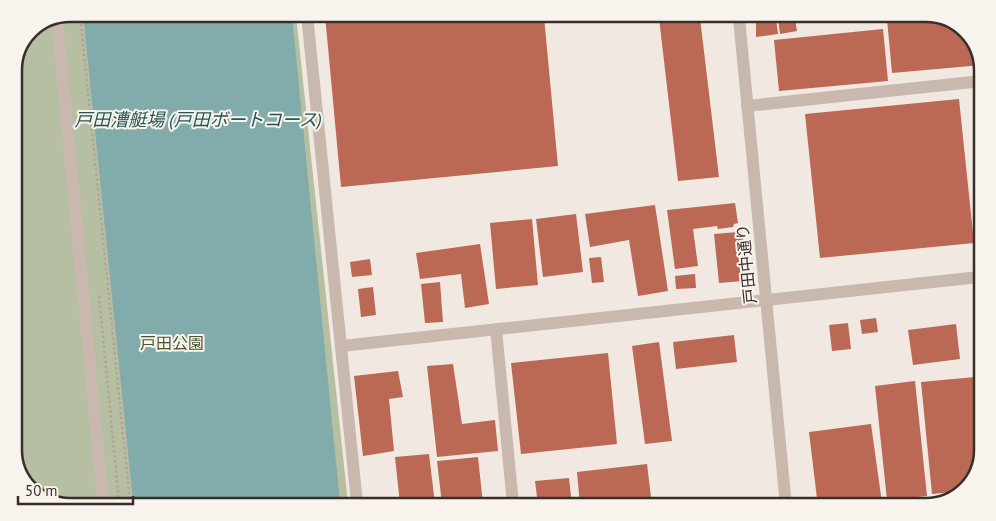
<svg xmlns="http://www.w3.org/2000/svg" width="996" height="521" viewBox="0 0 996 521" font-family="'PT Sans','Noto Sans JP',sans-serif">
<rect width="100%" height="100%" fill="#f1e9e1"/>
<!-- green -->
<path fill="#b7bfa2" d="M70,14L296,15L348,503L45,501L23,482L14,455V67L30,30Z"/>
<!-- water -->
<path fill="#82acab" d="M83,14L292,15L340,503L133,502Z"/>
<!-- building -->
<g fill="#bb6855">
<path d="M325,15L544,17L558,166L341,187Z"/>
<path d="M659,18H700L719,177L678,181Z"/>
<path d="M756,18L776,19L778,34L756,37Z"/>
<path d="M778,19H795L797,31L780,34Z"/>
<path d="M887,19L951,20L973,39L982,65L892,73Z"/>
<path d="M883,29L888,81L779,91L774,40Z"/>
<path d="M959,99L974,243L820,258L805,114Z"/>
<path d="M735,203L738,223L734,224L733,227L718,229L717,226L693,229L698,266L675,269L667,210Z"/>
<path d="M655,205L668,291L638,296L629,240L590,247L585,214Z"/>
<path d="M576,214L583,272L543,277L536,219Z"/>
<path d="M532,219L538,285L496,289L490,223Z"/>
<path d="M738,232V236H743L744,252L740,253L743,281L719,283L714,234Z"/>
<path d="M480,244L489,304L465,308L461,274L420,279L416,253Z"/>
<path d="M601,257L604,282L592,283L589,258Z"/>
<path d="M370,259L372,275L352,277L350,262Z"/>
<path d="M695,274L696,288L676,289L675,276Z"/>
<path d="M440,282L443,322L425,323L421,284Z"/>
<path d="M373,287L376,315L361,317L358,289Z"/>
<path d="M876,318L878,332L862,334L860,320Z"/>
<path d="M848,323L851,349L832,351L829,325Z"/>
<path d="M956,324L960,359L913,365L908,330Z"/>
<path d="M734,335L737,362L676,369L673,342Z"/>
<path d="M659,342L672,441L645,444L632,346Z"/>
<path d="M608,353L617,444L521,454L511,363Z"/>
<path d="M453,364L462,424L495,420L498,451L437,457L427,366Z"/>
<path d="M398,371L403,397L389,399L394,451L363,456L354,376Z"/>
<path d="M975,377L977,402L976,476L963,491L932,494L921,382Z"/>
<path d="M915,381L927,496L887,500L875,386Z"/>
<path d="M871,424L882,503L854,507H818L809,432Z"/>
<path d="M429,454L435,504H400L395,457Z"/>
<path d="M478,457L483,504H442L437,461Z"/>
<path d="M647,464L651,497L580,505L577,472Z"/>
<path d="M569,478L572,505H538L535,481Z"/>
<path d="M397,499L398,504L368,503V502Z"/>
</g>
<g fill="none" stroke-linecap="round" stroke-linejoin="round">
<!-- path -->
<g stroke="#b4a298" stroke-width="2.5" stroke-dasharray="2.5 2.5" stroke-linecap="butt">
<path d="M80,14L130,502"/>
<path d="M99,296L119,502"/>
<path d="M14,395L21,475"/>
</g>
<!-- minor -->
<g stroke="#c9b8ae" stroke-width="12">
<path d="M307,15L357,503"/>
<path d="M739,18L786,506"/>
<path d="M57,19L103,502"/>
<path d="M747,106L982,81"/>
<path d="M496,329L513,504"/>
<path d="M341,346L979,277"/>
<path d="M921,507L930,506"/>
</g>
</g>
<g text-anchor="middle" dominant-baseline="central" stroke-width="4" stroke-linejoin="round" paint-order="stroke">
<!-- street labels -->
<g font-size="16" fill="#382f2b" stroke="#f9f3ed">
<text transform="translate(746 264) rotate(-96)">戸田中通り</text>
</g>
<!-- park labels -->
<g font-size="16" fill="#495431" stroke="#f9f3ed">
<text x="172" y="343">戸田公園</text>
</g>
<!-- water labels -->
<g font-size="18" font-style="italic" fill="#245556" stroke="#f9f3ed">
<text x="198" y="119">戸田漕艇場 (戸田ボートコース)</text>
</g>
</g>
<!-- crop -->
<path d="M0 0H996V521H0ZM70 22H926A48 48 0 0 1 974 70V450A48 48 0 0 1 926 498H70A48 48 0 0 1 22 450V70A48 48 0 0 1 70 22Z" fill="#f9f3ed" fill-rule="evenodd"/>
<path fill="none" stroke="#382f2b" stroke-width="2.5" d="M70 22H926A48 48 0 0 1 974 70V450A48 48 0 0 1 926 498H70A48 48 0 0 1 22 450V70A48 48 0 0 1 70 22Z"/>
<!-- scale -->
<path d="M18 496v8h115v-8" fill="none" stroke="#382f2b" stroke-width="2.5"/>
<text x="25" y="496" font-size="15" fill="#382f2b" stroke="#f9f3ed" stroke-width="4" paint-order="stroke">50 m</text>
</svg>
